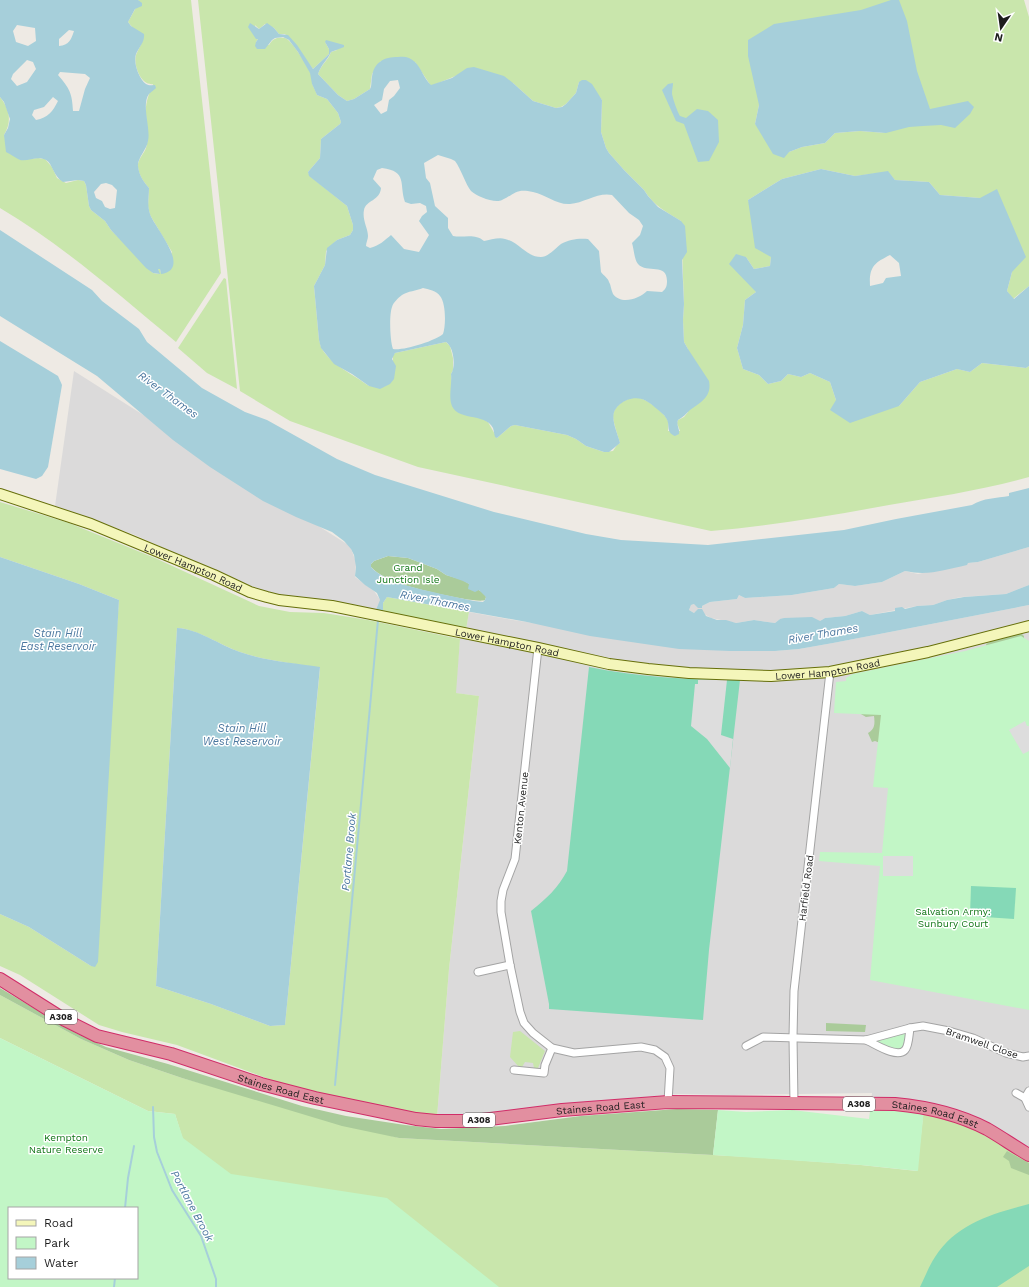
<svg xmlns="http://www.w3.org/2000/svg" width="1029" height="1287" viewBox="0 0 1029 1287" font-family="'Work Sans',sans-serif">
<rect width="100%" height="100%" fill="#eeeae4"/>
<!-- residential -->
<g fill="#dbdada">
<path d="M74,371L350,546L356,562L355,577L374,591L381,601L376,613L278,595L251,588L135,535L55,506Z"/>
<path d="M1029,547V585L1006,594L961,597L947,600L933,605L917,606L870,615L862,611L845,616L825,618L820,621L780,619L775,623L754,620L736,623L711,618L704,614L701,609L694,613L689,610L691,605L694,604L702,606L710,602L737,599L739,595L745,598L792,595L834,588L839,584L855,586L882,582L905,571L918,574L968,563L978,562Z"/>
<path d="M1029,605V1155L871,1104L872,1093L733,1095L678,1094L575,1103L492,1115L437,1117L449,969L479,696L455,693L460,639L466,630L469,612L513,620L718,650L775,651L799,649L833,643Z"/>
</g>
<!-- grass -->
<g fill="#c9e6ac" fill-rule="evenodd">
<path d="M138,0H191L221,273L176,342C119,295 64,246 0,208V97C10,110 12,121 4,135L20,160L38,158L45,159L52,167L57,178L66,183L78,180L84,181L86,185L89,206L91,210L105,221L111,230L153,273L159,274L158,269H160L161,273L172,252L150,215L148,206L149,188C144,182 139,176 138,167C137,160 144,154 146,148C150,134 146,126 146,114C145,103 149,94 153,84C141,86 133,65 136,55C138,50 141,45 143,40L128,22L139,2Z"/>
<path d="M198,0H1024L1029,17V286L1013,299L1007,291L1012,272L980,198L940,195L929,182L895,180L888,172L855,176L821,169L782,179L748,200L771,257L770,266L754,269L746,257L756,292L745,300L743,325L737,348L743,369L759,375L768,384L781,381L788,374L801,377L810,373L830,382L836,400L899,406L920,382L957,369L970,372L982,363L1026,368L1029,366V477C983,490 936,497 889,505C829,516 770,526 711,531L418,467L290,421L240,391ZM265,24L274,28L279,34H285L313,69L329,54V49L325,42L337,50L331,52C328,61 322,63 318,74L338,95L347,101L354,99L370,89L372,74L381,61L415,62L431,86L458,75L513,83L533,101L556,108L561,107L566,104L576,93L579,82L599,96L602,100L601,132L606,148L609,153L624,170L644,190C654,206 665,211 681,221L684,304L683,320L684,342L688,349V412L684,417L678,420L677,423L680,431H668C668,428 669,424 668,421C666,414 647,399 639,398C629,396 614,404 613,416C613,422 618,436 620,443L617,445L613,451L604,452L586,446L576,439L567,435L515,425L511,426L497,438L488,422L451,401L452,384L451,374L453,370V358L450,346L446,342L395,353L393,355V361L369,386C354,375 332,365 322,349C320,346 320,342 319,340L314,286L325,265L326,251L337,240L350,235L353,230V225L347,206L310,176L308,172L320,158L321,139L340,124L341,122L338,113L327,99L317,95C316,91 313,87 312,83C312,80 312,77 311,74C308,67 292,40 285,38C278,36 272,39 269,45L256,42L258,39L255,25L259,29ZM759,105L886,133L860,131L835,133L825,143L802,147L789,152L755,124Z"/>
<path d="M224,278L226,279L237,389L207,373L178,348Z"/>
<path d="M0,502L69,523L155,558L259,606L290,612L324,613L368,620L460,639L456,693L479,696L449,969L437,1117L341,1100L293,1088L177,1045L122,1032L99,1025L20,975L0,966V914L29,927L91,966L119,600L79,584L0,557ZM177,628C195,628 222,646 240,652C265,661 294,663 320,668L285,1025L270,1026L211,1004L156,986Z"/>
<path d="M387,597L469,612L466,630L382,611L383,603Z"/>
<path d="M0,995L81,1039L129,1060L182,1078L399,1138L750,1157L861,1165L917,1171L924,1108L944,1112L1029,1155V1287H428L225,1275L175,1114L148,1111L0,1038Z"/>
<path d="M520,1031L545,1051L538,1068H534L533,1063L525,1062L522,1067H519L510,1057L513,1032Z"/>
</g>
<!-- forest -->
<g fill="#aacb9a">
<path d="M388,556L408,558L437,569L446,575L463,580L485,594L486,597L485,600C477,604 412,588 401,584C391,580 378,575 371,567V564L374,561Z"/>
<path d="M1021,633L1024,636V639L1028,642L987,647L986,644L994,640Z"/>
<path d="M854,710L889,712L880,743L875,741L872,742L868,733C875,729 875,724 874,716L866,717Z"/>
<path d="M0,988L74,1032L106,1047L168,1064L302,1106L346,1116L405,1125L441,1129L505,1126L581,1116L677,1109L718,1110L713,1155L399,1138L342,1126L182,1078L129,1060L81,1039L0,995Z"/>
<path d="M826,1023L866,1025L865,1032L826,1031Z"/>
<path d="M1007,1151L1029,1163V1175L1011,1168L1009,1161L1003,1157Z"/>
</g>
<!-- park -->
<g fill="#c2f6c6" fill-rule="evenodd">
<path d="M1021,636L1029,641V1010L870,980L880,866L819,861L820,852L882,853L888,788L873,787L881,715L834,713L836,682L846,681V678L853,674L965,651Z"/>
<path d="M910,1028L906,1048L900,1053L867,1040Z"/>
<path d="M0,1038L148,1111L175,1114L183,1138L231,1174L387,1198L499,1287H0ZM9,1208H137V1278H9Z"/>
<path d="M871,1104L924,1108L918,1171L861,1165L713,1155L718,1110L746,1112L792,1110L869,1119Z"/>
</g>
<!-- pitch -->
<g fill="#85d9b7">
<path d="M589,667C638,677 689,680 740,680L709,950L703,1020L549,1009V1004L531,911C546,899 558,888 567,871Z"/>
<path d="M971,886L1016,888L1014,919L970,916Z"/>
<path d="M1029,1204V1266L997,1287H920C925,1277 929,1266 935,1257C957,1223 992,1214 1029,1204Z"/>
</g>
<!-- parking -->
<g fill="#ddd">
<path d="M698,680H727L721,735L733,739L730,768L707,739L691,726L695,684H698Z"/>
<path d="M1025,721L1027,726H1029V751L1023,754L1009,730Z"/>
<rect x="883" y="856" width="30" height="20"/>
</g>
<!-- water -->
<g fill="#a6cfda" fill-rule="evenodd">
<path d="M0,0H138L142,3V6L135,9L128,22L131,26L144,34C145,42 139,47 136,54C133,63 139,79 146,84C149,86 152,85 155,85L156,88C154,90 151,92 149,94C141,104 151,129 148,141C147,149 137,159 138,166C139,176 144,182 149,188C149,197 147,205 150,214C154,227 193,269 161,274L160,269H158L160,274L153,273L146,268L111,230L105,221L91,210L89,206L86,185L84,181L78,180L63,182C53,176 53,164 46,160C38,155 28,162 20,160C16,158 10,154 6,152L4,135L8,128L10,119L4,102L0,97ZM17,25L35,28L36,41L28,46L16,42L13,31ZM69,30L74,31C71,40 69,45 59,46V39ZM27,60L33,62L36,69L27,82L17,86L11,79L13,74ZM60,72L85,74L90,78L85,89L79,111H73C72,93 70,89 58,75ZM53,97L58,101C53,111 48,118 36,120L32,115L34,110L44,107ZM106,183L112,185L117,190L115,208L110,209L105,207L102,201L96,198L94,192L101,184Z"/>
<path d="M891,0H899L907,21L917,71L930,109L968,101L974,107L970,114L955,128L941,125L923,126L909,127L886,133L860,131L835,133L825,143L802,147L789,152L784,158L773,154L755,124L759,105L748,56V40L774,24L861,10Z"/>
<path d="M250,23L259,29L267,23L274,28L279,34L288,35L297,45L313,69L329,54V49L325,42L326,40L344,45V47L331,52C327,61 322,63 318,74L338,95L347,101L354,99L370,89C372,86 371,81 372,77C374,62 384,57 398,57C405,56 410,57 415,62C422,69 424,79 431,85L452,78L467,68L474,67L504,76L513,83L533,101L556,108L562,107L566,104L576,93L579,82L582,80H586L592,84L602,100L601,132L606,148L609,153L624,170L644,190L648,196L658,207L681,221L685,226L687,252L682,260L684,304L683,320L684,342L688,349L709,381C712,397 701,402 690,410C686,414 683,417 678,420C676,425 680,429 679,434L675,436C665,432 671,425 666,418C664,414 660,412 657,409C648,401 640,395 627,400C622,402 618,405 615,410C610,419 618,434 620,443L609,452H604L586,446L576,439L567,435L515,425L511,426L497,438L495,437C494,434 494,431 493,428C485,412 455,422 451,403C449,395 452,383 451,374C456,367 454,347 446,342L395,353L392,359L396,366L394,379L390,384L380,389L369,386L352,374L334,364L321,348L319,340L314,286L325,265L327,248L337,240L350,235L353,230V225L347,206L309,176L308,172L320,158L321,139L340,124L341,122L338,113L327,99L317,95L312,84L310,73L298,52L289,40L283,37L275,38L272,40L265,49H257L255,46L256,42L258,39H256L248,27ZM398,80L400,88L394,96L389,100L387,111L381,114L374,105L382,100L384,89L390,81ZM438,155L451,159L455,161C461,169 466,185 471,191C476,196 495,204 502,200C515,194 516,188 533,192C546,195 557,205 570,204C584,203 598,192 612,195L629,213L639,220L643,226L640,235L632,243C634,249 634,259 638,264C647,274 667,262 667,281C667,286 666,289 662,292L647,291C639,299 621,305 613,294C611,290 611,285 609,282C608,278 604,276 601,272L599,251L588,239C580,238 569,239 561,244C556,248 548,257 541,257C526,257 519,242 505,239C499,237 490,240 484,241C475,233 464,238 453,236L448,228V218L435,206L430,183L426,178L424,163ZM382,168C408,171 399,185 405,202L411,204L420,203L426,206L427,212L422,216L419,221L429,235L419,252L404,249L391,235C385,240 379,246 370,248L366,246C366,243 368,239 368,236C368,228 362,220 364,210C366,200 380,201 381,188L373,179L377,170ZM423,288C428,289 437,291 440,296C446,303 446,326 443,334C435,341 403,351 393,349C390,341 389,315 392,307C393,303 398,298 402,295C408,291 416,291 423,288Z"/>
<path d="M673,83C673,86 672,90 672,93C672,97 678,113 680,116L686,118L697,109L708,111L718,120L719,142L709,161L698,162L684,124L676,121L662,90L668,84Z"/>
<path d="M821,169L855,176L888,171L895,180L929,182L940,195L980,198L997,189L1026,257L1012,272L1007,291L1014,299L1029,286V366L1026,368L982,363L970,372L957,369L920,382L899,406L850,423L830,410L836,400L830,382L810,373L801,377L788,374L781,381L768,384L759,375L743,369L737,348L743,325L745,300L756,292L729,264L736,254L746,257L754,269L770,266L771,257L755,248L748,200L782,179ZM890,255L899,263L901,276L886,278L883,283L870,286C869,267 874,263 890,255Z"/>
<path d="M0,230L92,290L102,301L139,329L147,342L202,388L245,412L267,420L337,459L375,475L494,512L586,534L621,540L708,545L844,530L896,519L972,505C983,498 997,498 1009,496V493L1029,488V547L978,562L968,563L967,565C944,570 928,576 905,571L882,582L855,586L839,584L834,588L792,595L745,598L739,595L737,599L710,602L702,606V608H698L694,604L691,605L689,610L694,613L698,609H702L706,616L717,620H726L736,623L754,620L775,623L780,619L784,618L812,617L820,621L825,618L845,616L862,611L870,615L895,611V608L902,607L905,609L917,606L933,605L947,600L964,597L1006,594L1029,585V605L833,643L799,649L775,651H730L679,649L590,636L527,622L387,597L383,603V611L376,610L380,600L377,593L365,585L355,576L356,567L354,555L351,549L344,541L332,532L296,517L263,501L210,467L173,440L97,376L0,316ZM388,556L408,558L437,569L446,575L463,581L469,584L468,589L475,592L479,590L486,597L485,600L483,602L474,601C463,599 452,596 441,594C421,589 385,583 371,567V564L374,561Z"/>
<path d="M0,341L58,376L62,385L48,467L42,476L36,479L0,469Z"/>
<path d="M0,557L79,584L119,600L98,962L95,967L91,966L29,927L0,914Z"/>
<path d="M177,628C199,629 219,645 240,652C265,661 294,663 320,667L285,1025L270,1026L211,1004L156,986Z"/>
</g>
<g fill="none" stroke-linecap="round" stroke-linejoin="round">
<!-- stream -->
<g stroke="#a6cfda" stroke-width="2">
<path d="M335,1085L378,620"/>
<path d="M153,1107L154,1137L157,1152L172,1190L201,1236L216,1279V1287"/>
<path d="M125,1208L128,1178L134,1146"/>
<path d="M114,1287L115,1278"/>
</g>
<defs>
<g id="street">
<path d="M538,648L515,859L503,890L501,901V912L510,965L520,1012L524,1023L533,1033L552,1048L574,1053L641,1047L655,1050L665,1057L670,1068L668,1102"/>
<path d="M478,972L510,965"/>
<path d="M866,1040C875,1044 897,1059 905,1050C909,1046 909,1034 910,1028"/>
<path d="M746,1046L763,1037L866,1040L910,1028L923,1026L949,1031L973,1038L1006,1053L1023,1057L1029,1056"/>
<path d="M514,1070L544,1073L545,1065L552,1048"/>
<path d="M1029,1091L1025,1098L1029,1107"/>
<path d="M1016,1093L1025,1098"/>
<path d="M794,1104L793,1037L794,991L830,672"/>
</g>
<g id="secondary">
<path id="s1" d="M0,494L91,524L214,575L250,592L267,597L279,600L332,606L538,648L609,664L648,669L689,673L771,676L830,672L928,652L1029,626"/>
</g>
<g id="highway">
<path id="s2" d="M0,979L65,1020L97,1036L171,1054L261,1084L315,1098L416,1119L436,1121H474L562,1110L668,1102L895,1104C927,1107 958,1114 987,1129C1001,1137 1015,1147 1029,1155"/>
</g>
</defs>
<!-- street casing -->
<use href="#street" stroke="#a4a4a4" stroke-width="9"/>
<!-- secondary casing -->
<use href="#secondary" stroke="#666f0a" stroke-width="12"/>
<!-- highway casing -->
<use href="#highway" stroke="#d02d68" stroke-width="14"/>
<!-- street -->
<use href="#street" stroke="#fff" stroke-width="7"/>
<!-- secondary -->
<use href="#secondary" stroke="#f4f6ba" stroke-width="10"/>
<!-- highway -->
<use href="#highway" stroke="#e28fa0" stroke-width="12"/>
</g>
<g text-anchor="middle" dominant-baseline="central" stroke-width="3" stroke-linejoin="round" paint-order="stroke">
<!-- shield labels -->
<g fill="#fff" stroke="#616161" stroke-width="1">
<rect x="45" y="1010" width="32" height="14" rx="3"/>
<rect x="843" y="1097" width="32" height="14" rx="3"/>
<rect x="463" y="1113" width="32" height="14" rx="3"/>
</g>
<g font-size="9" font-weight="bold" fill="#1d1d1d">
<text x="61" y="1017">A308</text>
<text x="859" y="1104">A308</text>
<text x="479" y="1120">A308</text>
</g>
<!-- street labels -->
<g font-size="10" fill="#1d1d1d" stroke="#fff">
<text stroke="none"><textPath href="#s1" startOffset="207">Lower Hampton Road</textPath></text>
<text stroke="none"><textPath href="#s1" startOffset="531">Lower Hampton Road</textPath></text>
<text stroke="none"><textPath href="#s1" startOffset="855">Lower Hampton Road</textPath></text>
<text transform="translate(521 808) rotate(-84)">Kenton Avenue</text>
<text transform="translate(806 888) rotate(-83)">Harfield Road</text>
<text transform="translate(982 1043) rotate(19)">Bramwell Close</text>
<text stroke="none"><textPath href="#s2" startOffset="304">Staines Road East</textPath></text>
<text stroke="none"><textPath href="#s2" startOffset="628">Staines Road East</textPath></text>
<text stroke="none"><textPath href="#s2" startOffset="964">Staines Road East</textPath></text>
</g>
<!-- park labels -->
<g font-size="10" fill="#117617" stroke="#fff">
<text x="408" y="567">Grand<tspan x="408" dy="12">Junction Isle</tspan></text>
<text x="953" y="911">Salvation Army:<tspan x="953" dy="12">Sunbury Court</tspan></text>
<text x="66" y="1137">Kempton<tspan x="66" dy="12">Nature Reserve</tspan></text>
</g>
<!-- water labels -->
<g font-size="11" font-style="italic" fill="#4c78a0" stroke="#fff">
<text transform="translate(168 395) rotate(36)">River Thames</text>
<text transform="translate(435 601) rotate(11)">River Thames</text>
<text x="58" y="633">Stain Hill<tspan x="58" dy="13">East Reservoir</tspan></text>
<text transform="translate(823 634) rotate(-10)">River Thames</text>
<text x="242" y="728">Stain Hill<tspan x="242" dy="13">West Reservoir</tspan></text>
<text transform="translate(349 852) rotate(-85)">Portlane Brook</text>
<text transform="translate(192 1206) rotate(62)">Portlane Brook</text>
</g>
</g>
<!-- legend -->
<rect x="8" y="1207" width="130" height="72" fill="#ffffff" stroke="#a5a5a5"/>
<rect x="16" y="1220" width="20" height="6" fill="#f4f6ba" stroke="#a5a5a5"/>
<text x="44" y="1227" font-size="12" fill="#1d1d1d">Road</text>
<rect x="16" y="1237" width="20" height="12" fill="#c2f6c6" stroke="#a5a5a5"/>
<text x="44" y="1247" font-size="12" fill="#1d1d1d">Park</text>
<rect x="16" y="1257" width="20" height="12" fill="#a6cfda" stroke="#a5a5a5"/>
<text x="44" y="1267" font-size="12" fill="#1d1d1d">Water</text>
<!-- north arrow -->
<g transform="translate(1001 28) rotate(193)" stroke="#ffffff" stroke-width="3" paint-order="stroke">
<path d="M0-3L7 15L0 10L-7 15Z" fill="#1d1d1d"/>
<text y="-6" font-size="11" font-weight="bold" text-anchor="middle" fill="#1d1d1d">N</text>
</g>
</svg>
